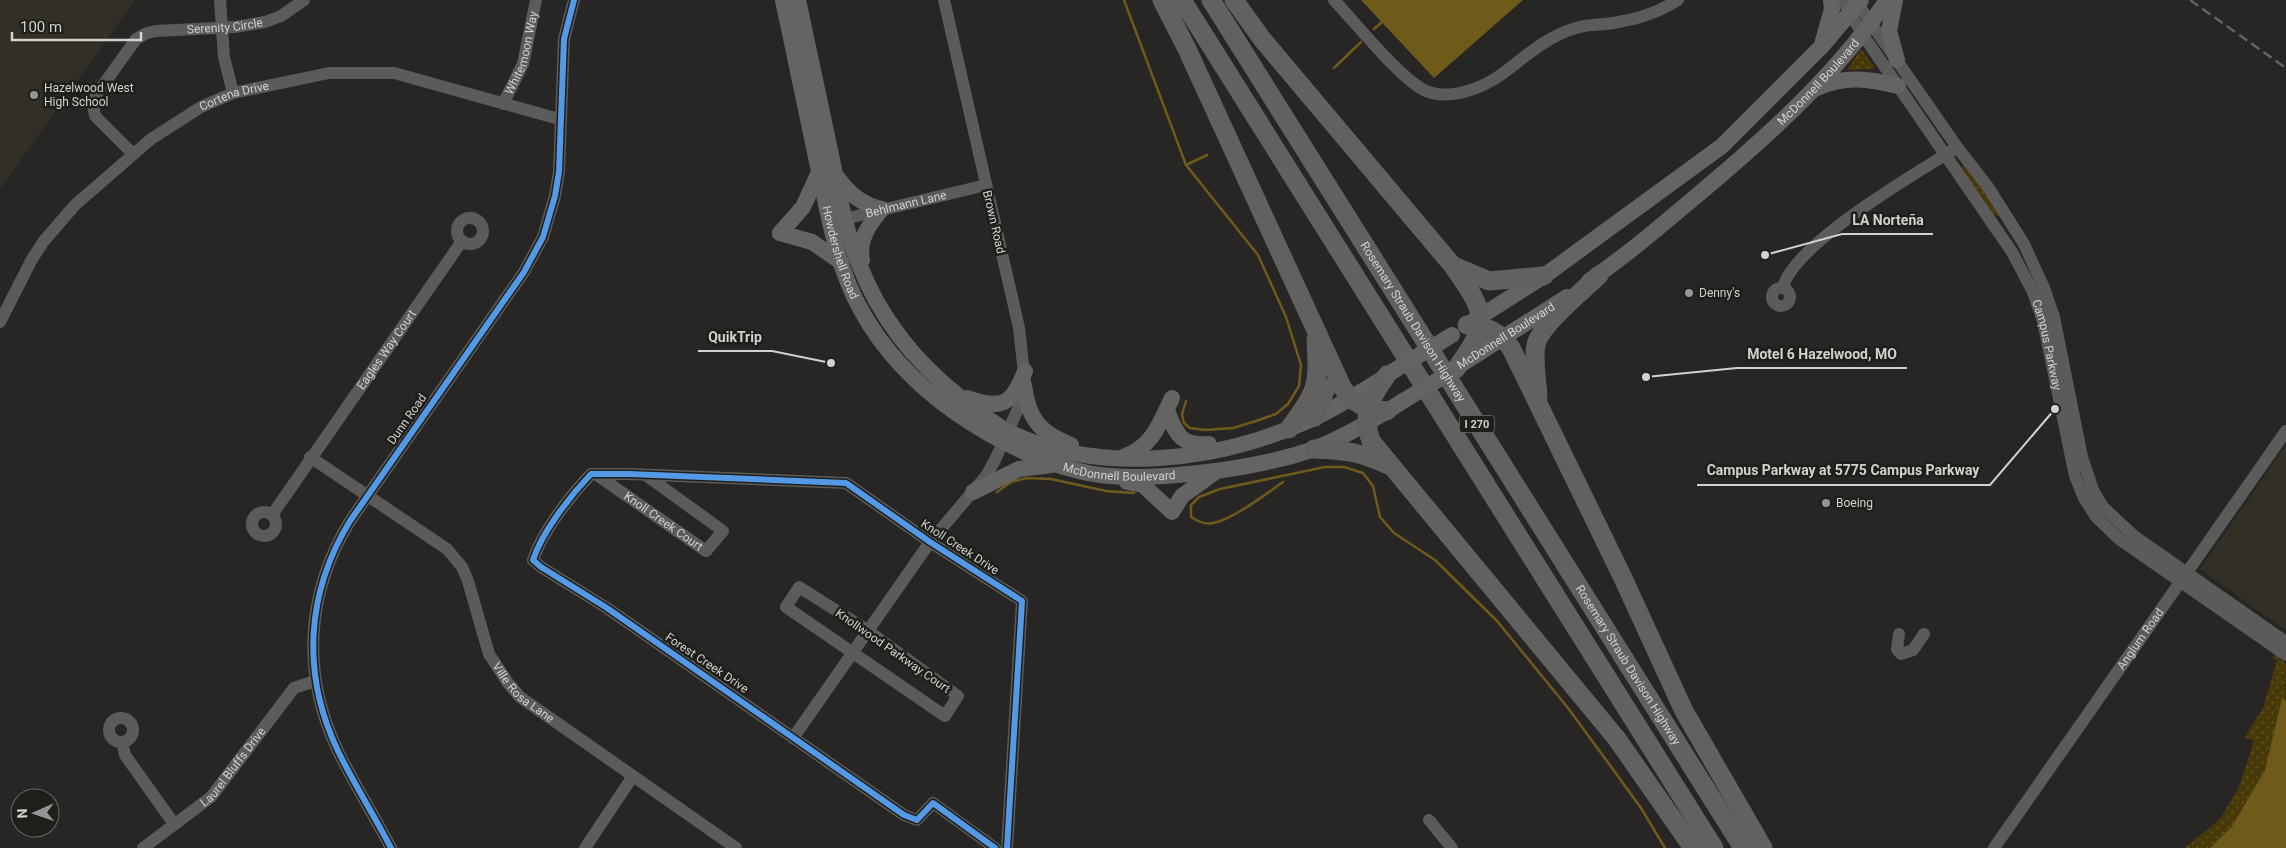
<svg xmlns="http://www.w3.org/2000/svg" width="2286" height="848" viewBox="0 0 2286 848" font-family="Roboto,sans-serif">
<defs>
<pattern id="grass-dots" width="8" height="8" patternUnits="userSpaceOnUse" patternTransform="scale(1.25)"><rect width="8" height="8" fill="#473908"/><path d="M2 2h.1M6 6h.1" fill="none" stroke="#61552b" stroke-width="1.8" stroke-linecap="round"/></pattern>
</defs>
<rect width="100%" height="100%" fill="#272625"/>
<!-- built -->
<g fill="#312f26">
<path d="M0,0H135L0,189Z"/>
<path d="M2286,445V630L2200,569Z"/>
</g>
<!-- grass -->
<g fill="url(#grass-dots)">
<path d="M1861,49L1874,66V69L1847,70Z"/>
<path d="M1964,166L1985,190L1999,216L1994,215L1961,167Z"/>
<path d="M2275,655L2286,664V701L2282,699L2265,770L2232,826L2210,848H2185L2220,819L2239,787L2254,741L2245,737L2263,708L2277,660L2272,658Z"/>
</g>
<!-- water -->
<g fill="#6e5b1a">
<path d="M1361,0H1523L1434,78Z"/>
<path d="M2282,698L2286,701V848H2210L2232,826L2265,770Z"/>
</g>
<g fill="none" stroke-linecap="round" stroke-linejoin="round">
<!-- stream -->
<g stroke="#6e5b1a" stroke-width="2.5">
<path d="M1124,0L1186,165L1258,255L1286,317L1301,365L1299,386L1288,404L1276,414L1256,421L1233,428L1205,430L1190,428L1184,423L1182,414L1186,401"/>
<path d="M1374,29L1382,22"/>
<path d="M1334,68L1361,42"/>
<path d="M1186,165L1207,155"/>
<path d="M1283,482C1266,494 1232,520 1213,523C1205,525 1197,521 1191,517V505L1199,497L1220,489L1325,467H1344L1363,473L1373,486L1380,517L1394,533L1435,560L1497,621L1568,708L1612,768L1641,808L1665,848"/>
<path d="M997,492L1011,482L1027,478L1051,479L1106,491L1134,493"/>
</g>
<!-- minor -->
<g stroke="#5b5b5a" stroke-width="12">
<path d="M220,0L224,57L233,93"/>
<path d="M1334,0C1355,22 1401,80 1426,91C1449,101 1483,88 1502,74C1525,57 1547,36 1576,28C1587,24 1601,25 1613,23C1635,20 1659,12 1678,0"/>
<path id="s1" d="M1842,0L1863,35L2012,252L2033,292L2043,321L2075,476L2084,498L2096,517L2119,539L2286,655"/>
<path d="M1855,0L1957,147L1988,187L2024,244L2044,288L2054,317L2082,457L2093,490L2103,507L2134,536L2286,642"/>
<path id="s2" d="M503,104L523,64L536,0"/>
<path id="s3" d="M133,154L95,116L93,105L96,95L136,39L147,33L156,31L235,27L265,22L281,16L304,0"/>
<circle cx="470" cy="231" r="13"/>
<path id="s4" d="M836,221L986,185"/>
<circle cx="1781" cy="297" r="9"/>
<path d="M1783,288C1792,245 1915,174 1953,150"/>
<path id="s5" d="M0,322L31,261L43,242L75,205L151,139L201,107L233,93L329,73H394L559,119"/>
<path id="s6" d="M310,457L447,549L462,567L468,581L489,654L508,683L520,697L736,848"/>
<path id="s7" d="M597,475L706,551L723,531L647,476"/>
<circle cx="264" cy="524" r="12"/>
<path id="s8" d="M272,515L462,241"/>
<path d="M799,587L867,630L958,696L945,716L786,607Z"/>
<path d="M1899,634L1897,649L1901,654L1913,650L1924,634"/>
<circle cx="121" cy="730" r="12"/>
<path d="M793,738L930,542L986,476L995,460L1018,409L1025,382L1019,328L944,0"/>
<path d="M122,742L125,755L174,824"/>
<path d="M1429,820L1452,848"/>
<path id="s9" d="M143,848L211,797L294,688L315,681"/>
<path d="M391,848C374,815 354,784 338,751C301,674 306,593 350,521L524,272L543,237L555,196L559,172L564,39L574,0"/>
<path d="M585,848L633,776"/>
<path d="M995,848L933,803L917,820L904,815L607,608L541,567L533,560C542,532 570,496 591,474H629L846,483L930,542L1022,601L1007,848"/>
<path id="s10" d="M1994,848L2286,431"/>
</g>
<!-- major -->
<g stroke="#646463" stroke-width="16">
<path id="s11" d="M783,0C795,57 807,114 819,171C829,218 837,267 861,310C884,352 918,386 956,413C994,439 1034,460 1079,471C1134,486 1263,469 1316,448C1347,436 1375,419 1403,401"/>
<path d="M798,0C809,50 819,100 830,150C838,188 844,227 859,264C880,318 916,363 961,398C976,410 992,423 1009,432C1099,475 1213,462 1303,423C1332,411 1359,393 1385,377"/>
<path d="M1895,0L1889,31L1897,60"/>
<path d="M1823,41L1832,9L1831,0"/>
<path d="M1817,88C1845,75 1870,79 1898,86"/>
<path d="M838,178C849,194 862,205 882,209C869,224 858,240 862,260"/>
<path d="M780,233L803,207L819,172"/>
<path d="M780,233L812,242L841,262"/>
<path id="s12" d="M1589,281C1624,257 1656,230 1688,203C1760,143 1834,78 1887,0"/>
<path d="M1470,323L1544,276L1722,146L1822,46L1861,0"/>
<path id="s13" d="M1457,367L1567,297"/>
<path d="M1024,385C1028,419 1040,433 1071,445"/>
<path d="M967,398C1002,410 1012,405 1025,371"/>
<path d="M1168,413C1177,436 1182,446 1209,444"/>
<path d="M1125,456C1152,447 1160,423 1172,398"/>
<path d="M1127,482L1143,485L1172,512L1182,496L1214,473"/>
<path d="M973,492L1019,469L1052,465"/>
</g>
<!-- highway -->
<g stroke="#626160" stroke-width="19">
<path d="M1162,0L1187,49L1342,387C1354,406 1367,409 1387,411"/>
<path d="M1182,0L1714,848"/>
<path id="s14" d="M1211,0L1743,848"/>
<path d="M1234,0L1262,39L1453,266C1486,313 1491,321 1456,369"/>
<path d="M1456,267L1489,281L1544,276"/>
<path d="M1467,325C1486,325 1500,332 1511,348L1622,576L1684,711L1763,848"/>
<path d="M1387,375C1371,397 1361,414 1371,441L1617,739L1693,848"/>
<path d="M1538,396C1537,380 1533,361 1536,345C1540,325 1583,291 1599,275"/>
<path d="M1315,417L1326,388"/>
<path d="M1289,429C1317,390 1319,388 1316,340"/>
<path d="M1314,449C1345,450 1360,452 1388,465"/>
</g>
<!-- rail -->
<path stroke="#626261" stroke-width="2.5" stroke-dasharray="10 5" stroke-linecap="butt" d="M2190,0L2286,68"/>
<!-- major-bridge -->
<g stroke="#646463" stroke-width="16">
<path d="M1387,375L1452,335"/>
<path d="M1403,401L1456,369"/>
</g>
<defs>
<g id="cycleway">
<path d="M391,848C374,815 354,784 338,751C301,674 306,593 350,521L524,272L543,237L555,196L559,172L564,39L574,0"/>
<path d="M995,848L933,803L917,820L904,815L607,608L541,567L533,560C542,532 570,496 591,474H629L846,483L930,542L1022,601L1007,848"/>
</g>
</defs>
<!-- cycleway casing -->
<use href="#cycleway" stroke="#1f1e1a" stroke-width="9"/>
<!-- cycleway -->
<use href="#cycleway" stroke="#5399e6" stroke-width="6"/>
</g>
<!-- markers -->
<g fill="#969594" stroke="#1f1e1a" stroke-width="2">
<circle cx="34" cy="95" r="5"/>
<circle cx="1689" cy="293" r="5"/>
<circle cx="1826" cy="503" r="5"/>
</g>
<g text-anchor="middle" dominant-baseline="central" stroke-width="5" stroke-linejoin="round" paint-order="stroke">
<!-- shield labels -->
<rect fill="#1f1e1a" stroke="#9c9b99" stroke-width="1" x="1459.5" y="415.5" width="35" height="17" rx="4"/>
<g font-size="11" font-weight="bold" fill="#d2d1cf">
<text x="1477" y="424">I 270</text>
</g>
<!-- street labels -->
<g font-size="12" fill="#d2d1cf" stroke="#1f1e1a">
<text stroke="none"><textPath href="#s3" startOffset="235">Serenity Circle</textPath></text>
<text stroke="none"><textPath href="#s2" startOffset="55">Whitemoon Way</textPath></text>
<text stroke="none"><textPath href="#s12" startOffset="304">McDonnell Boulevard</textPath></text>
<text stroke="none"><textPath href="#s5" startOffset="335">Cortena Drive</textPath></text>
<text stroke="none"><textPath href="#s4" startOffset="72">Behlmann Lane</textPath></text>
<text transform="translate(994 222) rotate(77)">Brown Road</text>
<text stroke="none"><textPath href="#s11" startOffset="259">Howdershell Road</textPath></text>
<text stroke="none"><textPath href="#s14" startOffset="380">Rosemary Straub Davison Highway</textPath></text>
<text stroke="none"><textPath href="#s13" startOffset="58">McDonnell Boulevard</textPath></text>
<text stroke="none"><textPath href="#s1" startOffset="404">Campus Parkway</textPath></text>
<text stroke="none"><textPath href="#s8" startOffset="201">Eagles Way Court</textPath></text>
<text transform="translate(407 419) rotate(-55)">Dunn Road</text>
<text stroke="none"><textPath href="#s11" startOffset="639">McDonnell Boulevard</textPath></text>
<text stroke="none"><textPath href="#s7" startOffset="81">Knoll Creek Court</textPath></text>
<text transform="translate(960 547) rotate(33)">Knoll Creek Drive</text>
<text stroke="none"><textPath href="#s10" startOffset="255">Anglum Road</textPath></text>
<text transform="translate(893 651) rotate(35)">Knollwood Parkway Court</text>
<text transform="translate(707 663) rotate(34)">Forest Creek Drive</text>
<text stroke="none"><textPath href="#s14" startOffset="785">Rosemary Straub Davison Highway</textPath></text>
<text stroke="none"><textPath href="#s6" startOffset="332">Ville Rosa Lane</textPath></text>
<text stroke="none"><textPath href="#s9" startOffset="122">Laurel Bluffs Drive</textPath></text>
</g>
<!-- poi labels -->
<g font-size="12" fill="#d2d1cf" stroke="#1f1e1a" text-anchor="start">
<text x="44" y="88">Hazelwood West<tspan x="44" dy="14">High School</tspan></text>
<text x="1699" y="293">Denny's</text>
<text x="1836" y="503">Boeing</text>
</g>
</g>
<!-- callouts -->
<path fill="none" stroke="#d2d1cf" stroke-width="2" d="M1765 255L1842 234H1933M831 363L772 351H698M1646 377L1737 368H1907M2055 409L1990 485H1697"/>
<g fill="#d2d1cf" stroke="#1f1e1a" stroke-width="2">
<circle cx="1765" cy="255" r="5"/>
<circle cx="831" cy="363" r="5"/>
<circle cx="1646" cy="377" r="5"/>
<circle cx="2055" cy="409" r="5"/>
</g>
<g font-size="14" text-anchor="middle" font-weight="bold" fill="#d2d1cf" stroke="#1f1e1a" stroke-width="5" stroke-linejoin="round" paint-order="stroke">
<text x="1888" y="225">LA Norteña</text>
<text x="735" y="342">QuikTrip</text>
<text x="1822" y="359">Motel 6 Hazelwood, MO</text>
<text x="1843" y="475">Campus Parkway at 5775 Campus Parkway</text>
</g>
<!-- north arrow -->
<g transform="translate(35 813) rotate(268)"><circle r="24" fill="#1f1e1a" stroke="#676662"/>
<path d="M0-4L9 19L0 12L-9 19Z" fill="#969594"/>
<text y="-8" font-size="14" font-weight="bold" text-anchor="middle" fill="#d2d1cf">N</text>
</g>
<!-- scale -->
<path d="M12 32v8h129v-8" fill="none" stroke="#d2d1cf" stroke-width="2.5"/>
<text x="20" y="32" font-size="15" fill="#d2d1cf" stroke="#1f1e1a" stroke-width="4" paint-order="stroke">100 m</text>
</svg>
